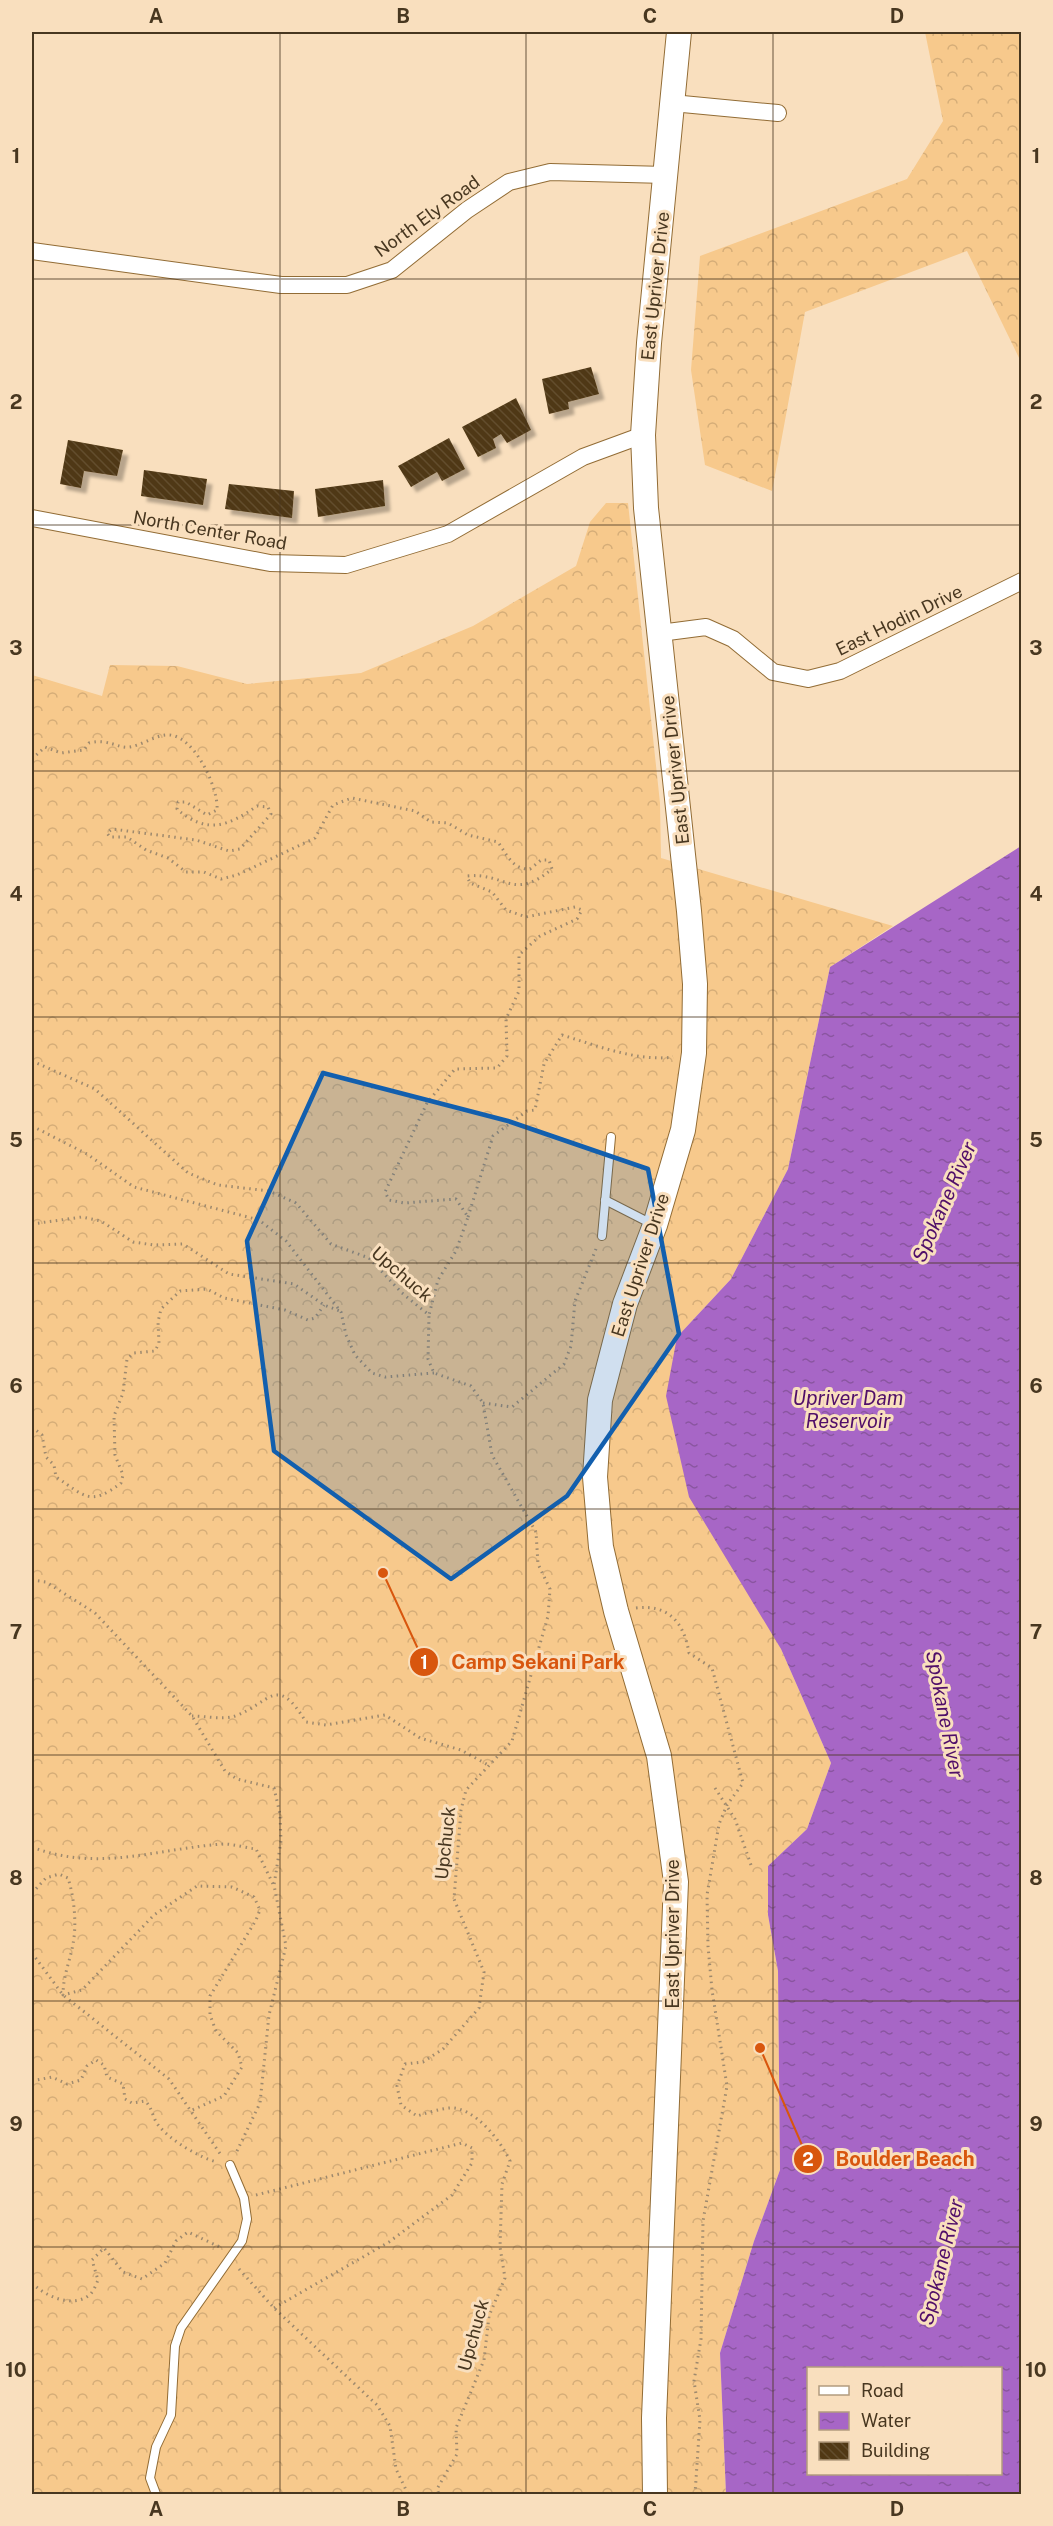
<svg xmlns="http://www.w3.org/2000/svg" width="1053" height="2526" viewBox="0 0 1053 2526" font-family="'Public Sans',sans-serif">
<defs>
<pattern id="forest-crowns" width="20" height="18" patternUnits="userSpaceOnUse" patternTransform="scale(1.5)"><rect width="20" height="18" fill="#f7c98c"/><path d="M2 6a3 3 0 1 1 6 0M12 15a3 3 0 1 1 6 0" fill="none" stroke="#d5ad78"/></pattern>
<pattern id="water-ripples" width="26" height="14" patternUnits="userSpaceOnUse" patternTransform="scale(1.5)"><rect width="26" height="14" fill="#a766c6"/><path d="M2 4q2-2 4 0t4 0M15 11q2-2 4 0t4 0" fill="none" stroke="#8a55a0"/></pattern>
<pattern id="building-back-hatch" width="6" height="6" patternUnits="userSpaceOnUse" patternTransform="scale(1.5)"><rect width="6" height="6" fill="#503814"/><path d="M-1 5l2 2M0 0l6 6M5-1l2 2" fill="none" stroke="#624d2d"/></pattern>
<filter id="shadow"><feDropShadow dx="5.5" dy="5.5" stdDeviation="1.5" flood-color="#0004"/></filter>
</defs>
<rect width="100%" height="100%" fill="#f9dfbe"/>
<!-- forest -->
<g fill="url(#forest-crowns)">
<path d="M925,32H1021V362L967,251L805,312L772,491L705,465L691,370L700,256L907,179L943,121Z"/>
<path d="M606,503H628L660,803L661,858L893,926L830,967L788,1169L731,1279L677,1337L781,1649L831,1763L807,1829L768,1866V1915L778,1971L780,2170L754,2241L720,2353L726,2494H32V675L102,696L110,665L177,666L247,684L361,673L473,626L576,566L590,522Z"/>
</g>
<!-- water -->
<path fill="url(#water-ripples)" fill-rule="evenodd" d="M1021,846V2494H726L720,2353L754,2241L780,2170L778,1971L768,1915V1866L807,1829L831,1763L781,1649L689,1497L666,1396L677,1337L731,1279L788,1169L830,967ZM808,2368H1000V2474H808Z"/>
<!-- building -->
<g fill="url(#building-back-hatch)" filter="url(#shadow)">
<path d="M591,367L599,394L568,402L569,409L549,414L542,379Z"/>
<path d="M516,398L531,430L507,443L501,434L493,439L496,448L478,457L462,427Z"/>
<path d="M449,438L465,469L442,481L437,472L411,487L398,466Z"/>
<path d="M68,440L123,450L117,476L84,471L81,488L60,484Z"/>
<path d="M144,470L207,479L203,505L141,496Z"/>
<path d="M383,480L385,506L318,517L315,489Z"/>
<path d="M229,484L294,491L292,518L225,509Z"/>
</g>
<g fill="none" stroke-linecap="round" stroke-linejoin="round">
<defs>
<g id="service">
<path d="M605,1200L652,1224"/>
<path d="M602,1236L611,1137"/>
<path d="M156,2494L150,2478L156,2447L171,2415L175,2346L181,2328L242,2241L247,2219L244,2198L230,2165"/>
</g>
<g id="minor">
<path d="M672,103L778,113"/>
<path d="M32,251L281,285H347L392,270L467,210L509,182L550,172L666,175"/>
<path d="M32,518L270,563L346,565L448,534L583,457L643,435"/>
<path d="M660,633L706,627L733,639L773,672L808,679L840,671L1022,581"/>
</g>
<path id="secondary" d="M655,2494L654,2418L676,1882L659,1756L616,1611L601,1547L595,1477L600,1400L625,1304L655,1225L683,1130L694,1053L695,984L689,911L646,508L643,435L649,343L679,32"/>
</defs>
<!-- service casing -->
<use href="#service" stroke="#926c35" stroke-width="10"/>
<!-- minor casing -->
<use href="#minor" stroke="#926c35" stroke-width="18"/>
<!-- secondary casing -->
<use href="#secondary" stroke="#926c35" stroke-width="26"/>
<!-- path -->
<g stroke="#9e896d" stroke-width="3" stroke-dasharray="1.5 4.5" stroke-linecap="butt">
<path d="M32,759L45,747L61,753L84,750L89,743C109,738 118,749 130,747C142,745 154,736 166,735C193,732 219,788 217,810L207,815L186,802H178L177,809C207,835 228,826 257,806L268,807L271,814L240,849L229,851L196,840L112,829L107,833L110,837H127L146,850L168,858L186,872H204L221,879L237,875L315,838L333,805L352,798L415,811L431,822L448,823L468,835L498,842C507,855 513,870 530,869L541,860H549L552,869C512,902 506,872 467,876L470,883L492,892L506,910L526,917L575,907L582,910L577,919L540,936L519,955V991L506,1019L507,1056L497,1068L455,1069L427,1103L385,1192L389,1200L404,1203L456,1199L468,1217L456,1251L438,1280L429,1315"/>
<path d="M32,1061L95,1089L188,1173L218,1185L269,1191L296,1203L331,1244L369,1258L402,1293L429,1315L428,1359L434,1373L471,1386L483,1403L492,1455L536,1532L538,1564L550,1589L548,1616L512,1741L466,1790L461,1810L454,1899L484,1972L479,2008L443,2049L423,2062L405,2064L397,2086L401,2105L417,2116C427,2113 439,2109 449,2108C474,2106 501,2141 510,2161L502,2184L500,2247L505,2278L489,2316L484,2360L456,2428L457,2454L437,2489L439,2494"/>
<path d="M32,1126L87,1154L134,1187L259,1220L286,1241L341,1312L346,1335L355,1355L372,1373L385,1377L434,1373"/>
<path d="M468,1217L493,1136L527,1111L535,1110L544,1064L562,1035C595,1045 638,1062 673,1057"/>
<path d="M32,1224L82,1217L101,1221L133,1242L154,1245L183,1244L229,1274L294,1284L324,1305L340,1311"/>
<path d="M483,1403L512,1407L564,1364L571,1346L575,1301L596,1249"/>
<path d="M32,1427L42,1435L46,1457L54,1465L56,1477C85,1496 90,1507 121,1483L123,1475L115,1455L114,1416L123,1393L127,1359L134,1353L155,1351L159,1343L158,1322L161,1309L180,1291L207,1289L224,1298L285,1310L308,1320L315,1318L324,1305"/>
<path d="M32,1580L46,1582L95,1613L192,1716L225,1771L237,1779L274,1788L280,1814L281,1841L274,1885L286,1946L269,2015L260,2103L236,2153"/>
<path d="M636,1608C668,1604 684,1622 689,1653L712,1668L743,1783L727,1805L719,1824L707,1895L708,1946L712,1990L727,2086L703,2221L701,2339L694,2381L700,2420L695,2494"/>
<path d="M192,1716C204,1716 223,1720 235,1716C271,1703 276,1673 306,1722L326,1725L385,1715L420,1738L461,1750L490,1766"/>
<path d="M715,1788L735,1819L751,1865"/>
<path d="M32,1847C99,1873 158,1848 224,1844C234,1844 246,1848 256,1849L273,1884"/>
<path d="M32,1893L46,1878L59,1874L68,1878C74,1897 77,1923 73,1944C70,1961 63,1976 63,1995L82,1990L154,1915L197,1886L232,1887L254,1897L260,1910L256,1920L210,1996V2015L216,2031L238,2053L242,2067L224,2096L190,2111"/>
<path d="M32,1953L63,1995L169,2079L221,2155"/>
<path d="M32,2081L52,2077L67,2084L81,2080L87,2066L96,2060L104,2065L107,2077L123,2084L125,2099L132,2103L145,2101C153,2108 152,2118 159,2126C170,2140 200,2158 217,2162"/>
<path d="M256,2195L462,2143L472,2148V2163L452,2195L389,2242L274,2308"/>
<path d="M239,2269L274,2308L377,2405L390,2426L396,2469L408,2494"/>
<path d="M32,2283C45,2296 71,2308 88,2296C93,2293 96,2285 98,2280L92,2260L104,2248L123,2272L142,2279L165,2263L176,2241L188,2232L222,2248"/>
</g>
<!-- service -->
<use href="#service" stroke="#fff" stroke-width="8"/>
<!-- minor -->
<use href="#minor" stroke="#fff" stroke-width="16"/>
<!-- secondary -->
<use href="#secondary" stroke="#fff" stroke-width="24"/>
</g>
<!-- marked area -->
<path fill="#125fae" fill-opacity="0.2" stroke="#125fae" stroke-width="4.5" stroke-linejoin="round" d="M323,1073L508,1121L648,1169L679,1334L567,1496L451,1579L274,1451L247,1241Z"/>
<!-- grid -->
<path fill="none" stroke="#483720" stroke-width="1.5" stroke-opacity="0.55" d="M280,32V2494M526,32V2494M773,32V2494M32,279H1022M32,525H1022M32,771H1022M32,1017H1022M32,1263H1022M32,1509H1022M32,1755H1022M32,2001H1022M32,2247H1022"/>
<g text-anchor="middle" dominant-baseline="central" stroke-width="6" stroke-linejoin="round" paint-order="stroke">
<!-- street labels -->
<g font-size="18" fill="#483720" stroke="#f9dfbe">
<text transform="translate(427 216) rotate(-36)">North Ely Road</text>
<text transform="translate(655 286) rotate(-84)">East Upriver Drive</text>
<text transform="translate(210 530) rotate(10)">North Center Road</text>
<text transform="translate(899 620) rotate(-26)">East Hodin Drive</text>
<text transform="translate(675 770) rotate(-96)">East Upriver Drive</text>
<text transform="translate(640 1265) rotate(-72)">East Upriver Drive</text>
<text transform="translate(402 1274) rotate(41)">Upchuck</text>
<text transform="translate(445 1843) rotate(-84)">Upchuck</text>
<text transform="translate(672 1934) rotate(-90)">East Upriver Drive</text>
<text transform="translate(473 2335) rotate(-75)">Upchuck</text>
</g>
<!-- water labels -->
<g font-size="20" font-style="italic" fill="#500f69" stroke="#f9dfbe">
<text transform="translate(944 1202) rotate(-66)">Spokane River</text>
<text x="848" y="1398">Upriver Dam<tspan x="848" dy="23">Reservoir</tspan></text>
<text transform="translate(945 1714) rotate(79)">Spokane River</text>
<text transform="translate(941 2262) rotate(-76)">Spokane River</text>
</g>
</g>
<!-- callouts -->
<path fill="none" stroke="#d8560e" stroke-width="2" d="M383 1573L424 1662M760 2048L808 2159"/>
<g fill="#d8560e" stroke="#f9dfbe" stroke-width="2">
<circle cx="383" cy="1573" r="6"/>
<circle cx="760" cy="2048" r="6"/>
<circle cx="424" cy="1662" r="15"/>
<circle cx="808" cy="2159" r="15"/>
</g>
<g font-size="18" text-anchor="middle" font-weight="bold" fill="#fff">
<text x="424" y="1669">1</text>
<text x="808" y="2166">2</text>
</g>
<g font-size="20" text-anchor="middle" font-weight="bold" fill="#d8560e" stroke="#f9dfbe" stroke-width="6" stroke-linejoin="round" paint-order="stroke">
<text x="538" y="1669">Camp Sekani Park</text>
<text x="905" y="2166">Boulder Beach</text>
</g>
<!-- border -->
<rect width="1053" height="2526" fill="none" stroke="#f9dfbe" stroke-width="66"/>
<!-- legend -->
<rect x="807" y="2367" width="195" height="108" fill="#f9dfbe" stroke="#b29c7f" stroke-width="1.5"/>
<rect x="819" y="2386" width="30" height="9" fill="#ffffff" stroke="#b29c7f" stroke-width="1.5"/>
<text x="861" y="2397" font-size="18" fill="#483720">Road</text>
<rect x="819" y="2412" width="30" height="18" fill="url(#water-ripples)" stroke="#b29c7f" stroke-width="1.5"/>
<text x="861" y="2427" font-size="18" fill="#483720">Water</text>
<rect x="819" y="2442" width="30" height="18" fill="url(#building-back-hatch)" stroke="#b29c7f" stroke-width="1.5"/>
<text x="861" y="2457" font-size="18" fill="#483720">Building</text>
<rect x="33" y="33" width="987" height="2460" fill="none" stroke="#483720" stroke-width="2"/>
<g font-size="20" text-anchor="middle" font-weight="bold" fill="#483720">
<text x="156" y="23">A</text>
<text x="403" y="23">B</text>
<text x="650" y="23">C</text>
<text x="897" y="23">D</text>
<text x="16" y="163">1</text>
<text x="1036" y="163">1</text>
<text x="16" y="409">2</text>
<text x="1036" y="409">2</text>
<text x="16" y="655">3</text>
<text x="1036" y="655">3</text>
<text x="16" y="901">4</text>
<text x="1036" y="901">4</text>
<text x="16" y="1147">5</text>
<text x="1036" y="1147">5</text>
<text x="16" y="1393">6</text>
<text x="1036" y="1393">6</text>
<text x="16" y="1639">7</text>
<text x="1036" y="1639">7</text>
<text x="16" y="1885">8</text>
<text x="1036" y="1885">8</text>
<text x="16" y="2131">9</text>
<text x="1036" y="2131">9</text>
<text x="16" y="2377">10</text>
<text x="1036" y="2377">10</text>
<text x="156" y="2516">A</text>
<text x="403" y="2516">B</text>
<text x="650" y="2516">C</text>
<text x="897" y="2516">D</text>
</g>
</svg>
